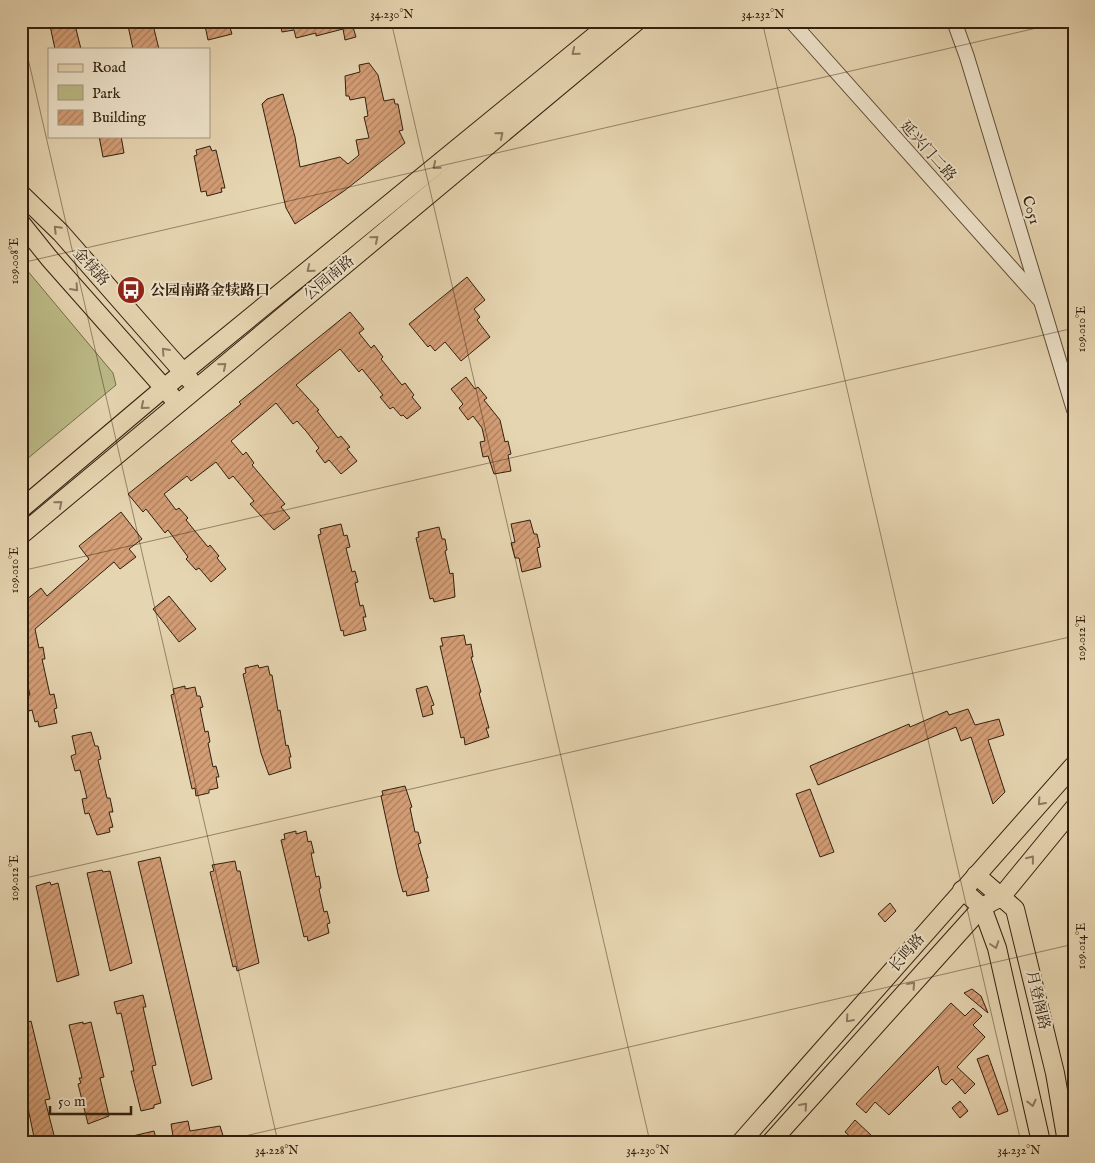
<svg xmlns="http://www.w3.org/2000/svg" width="1095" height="1163" viewBox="0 0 1095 1163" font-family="'IM FELL English','Noto Serif SC',serif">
<defs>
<pattern id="building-hatch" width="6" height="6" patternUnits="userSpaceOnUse" patternTransform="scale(1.25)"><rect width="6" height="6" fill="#d49e76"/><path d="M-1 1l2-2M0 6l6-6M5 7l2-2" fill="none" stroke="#ad805f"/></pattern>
</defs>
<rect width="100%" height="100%" fill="#e6d5b1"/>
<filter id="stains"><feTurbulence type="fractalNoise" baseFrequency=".004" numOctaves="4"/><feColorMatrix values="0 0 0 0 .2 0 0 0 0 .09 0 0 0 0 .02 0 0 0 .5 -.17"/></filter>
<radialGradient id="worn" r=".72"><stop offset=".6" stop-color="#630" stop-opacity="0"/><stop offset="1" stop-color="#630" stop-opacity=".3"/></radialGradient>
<!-- green -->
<path fill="#bcbb87" stroke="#776e4a" d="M21,263L113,373L116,385L21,464Z"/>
<!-- building -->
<g fill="url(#building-hatch)" stroke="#32200e">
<path d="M49,21H74L81,49H55Z"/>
<path d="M127,21H152L159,49H133Z"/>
<path d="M204,21H228L232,34L208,40Z"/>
<path d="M287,21H362V24L353,27L356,37L345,40L343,29L316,36V33L296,38L294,30L282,32L280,23Z"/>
<path d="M369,63L378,75L384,101L394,99L395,104H398L403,130L399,131L405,143L344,191L295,224L286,208L262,104L267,99L283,94L295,137L300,167L340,157L348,164L359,155L356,140L369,138L364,117L368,116L365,97L350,100L349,96H346L345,76L360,72L359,65Z"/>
<path d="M99,136H121L124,153L103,157Z"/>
<path d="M210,146L212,151L216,150L225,188H221L222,192L207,196L206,191L201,192L194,156L197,155L196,150Z"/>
<path d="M467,277L485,300L474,309L480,317L477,320L490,337L461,361L445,342L435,351L430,345L428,347L409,324Z"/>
<path d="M350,312L364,329L359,333L371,348L374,345L383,357L381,359L402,385L405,383L414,395L412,397L421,408L407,419L403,415L401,416L393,407L390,409L380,397L383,395L362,369L359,372L340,349L296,385L319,410L317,411L338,438L341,436L350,447L347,449L357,461L341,474L329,460L325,463L316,451L319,448L306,431L297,421L293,424L276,403L231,441L243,455L246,452L254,463L252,465L285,504L281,507L290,518L274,530L250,504L254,501L233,476L229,479L216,462L191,481L187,476L164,494L176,510L179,508L188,518L186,520L208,547L210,545L219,556L217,558L226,569L211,582L199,568L196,570L186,559L188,557L168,530L165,533L146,509L143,512L128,494L241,404L239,402Z"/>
<path d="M466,377L475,389L478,387L487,398L484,400L500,420L505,442L508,441L511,454L508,455L511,471L494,474L488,456L483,457L480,442L485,441L482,428L473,416L468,420L459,408L463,404L451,389Z"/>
<path d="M121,512L142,539L129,549L136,557L120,569L114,562L35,629L39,648L43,647L45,659H42L50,695L54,694L57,708L54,709L57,723L39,727L38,721L35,722L32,710L29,711L26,696L30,695L21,658V604L41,588L47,596L89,559L79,546Z"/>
<path d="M530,520L534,534H537L540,547L537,548L541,567L522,572L519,558H515L511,543L515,542L511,524Z"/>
<path d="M341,524L344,536L347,535L350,547L346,548L352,572L355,571L358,582L355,583L360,606L363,605L366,617H363L366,630L344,636L343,630L341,631L318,535L321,534L320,529Z"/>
<path d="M439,527L442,539H445L447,550L445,551L450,574L453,573L455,597L434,602L433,598L430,599L416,538L419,537L418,532Z"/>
<path d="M169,596L196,629L179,642L153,609Z"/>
<path d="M464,635L466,645L471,644L473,657H471L481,692L479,693L489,728H486L489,737L465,745L464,737L461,738L440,646H443L441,638Z"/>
<path d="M258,665L259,668L268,666L270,675H272L278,711L280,710L286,746L288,745L291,757H289L291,768L269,775L261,753L243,674L246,673L245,668Z"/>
<path d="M185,686V689L195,687L197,696H200L203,707L200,708L205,732L208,731L210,742L208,743L213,767L216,766L219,777H216L218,788L209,790V793L196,796L195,788L192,789L171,695L174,694L173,689Z"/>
<path d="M427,686L434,705L431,706L433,714L423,717L416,689Z"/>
<path d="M968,709L975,725L999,719L1004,735L988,740L1005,792L993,804L971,737L961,741L956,727L818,785L810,766L909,724L910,727L947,711L949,715Z"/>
<path d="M91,732L95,746H98L101,759L98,760L107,798H110L113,812H109L113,827L109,828L110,832L97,835L89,813L85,814L82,799L87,798L80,770L75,771L71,756L76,754L72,736Z"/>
<path d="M405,786L412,807L410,808L415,832H418L421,843L418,844L428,878H426L429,891L407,896L406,891L403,892L398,874L381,796L383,795L382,791Z"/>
<path d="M810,789L834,852L820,857L796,794Z"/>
<path d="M296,831V834L306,831L308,842L311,841L314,853H311L316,877L319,876L321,888L319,889L324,912L327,911L330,923L327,924L329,933L308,941L307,936L304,937L281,840L285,839L284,834Z"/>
<path d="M160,857L212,1079L192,1086L138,862Z"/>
<path d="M235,861L237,871H240L259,963L237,971L236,966L233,967L210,872L214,871L212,865Z"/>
<path d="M102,870L103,872L110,871L132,963L110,971L87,873Z"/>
<path d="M50,882L51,885L58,883L79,975L57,982L36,886Z"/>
<path d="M890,903L896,911L885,922L878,914Z"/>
<path d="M972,989L981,996L988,1013L964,993Z"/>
<path d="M143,995L146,1007H143L156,1065L152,1066L161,1103L154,1105V1108L141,1111L131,1071H134L121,1013L117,1014L114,1002Z"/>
<path d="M951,1003L965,1016L973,1008L982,1016L973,1025L985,1037L957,1067L975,1084L965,1094L952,1079L946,1085L942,1082L938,1066L889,1115L875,1102L866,1113L856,1104Z"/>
<path d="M31,1021L50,1099L45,1100L55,1139L44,1142H35L21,1074V1024Z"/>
<path d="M83,1022V1024L91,1022L104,1077L100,1078L109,1116L88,1124L78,1084L81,1083L79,1078H82L69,1025Z"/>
<path d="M988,1055L1008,1111L998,1115L977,1059Z"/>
<path d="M960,1101L968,1111L960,1118L952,1108Z"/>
<path d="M855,1120L872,1136L866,1142H862L855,1136L853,1139L845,1132Z"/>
<path d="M188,1121L190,1131L220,1126L225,1142H174L171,1124Z"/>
<path d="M154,1131L157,1142H125L124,1138Z"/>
</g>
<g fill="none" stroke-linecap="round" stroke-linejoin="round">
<defs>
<g id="minor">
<path d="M791,21L1039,299"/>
<path d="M954,21L967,57L1074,410"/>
</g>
<g id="major">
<path d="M21,194L61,233L190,380"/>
<path d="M21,223L49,258L172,397"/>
<path d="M21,509L164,388L613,21"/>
<path d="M21,535L637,21"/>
<path d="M976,875L1015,909L1055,1073L1067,1142"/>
<path d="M962,890L982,907L997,948L1041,1142"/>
<path d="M741,1142L1074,765"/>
<path d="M771,1142L982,907L1001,897L1074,808"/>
</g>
</defs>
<!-- minor casing -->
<use href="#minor" stroke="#5f4d37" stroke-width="16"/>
<!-- major casing -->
<use href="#major" stroke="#32200e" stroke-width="20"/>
<!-- minor -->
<use href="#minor" stroke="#efe4cc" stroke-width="14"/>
<!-- major -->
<use href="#major" stroke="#e6d5b1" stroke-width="18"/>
</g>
<!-- one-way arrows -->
<defs><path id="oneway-chevron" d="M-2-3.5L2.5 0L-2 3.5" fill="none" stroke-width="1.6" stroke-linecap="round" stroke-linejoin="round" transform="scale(1.25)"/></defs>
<g stroke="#8c7a60">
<use href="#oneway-chevron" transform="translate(575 52) rotate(141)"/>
<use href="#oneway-chevron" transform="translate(500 135) rotate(-40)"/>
<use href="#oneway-chevron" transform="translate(436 166) rotate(141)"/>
<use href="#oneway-chevron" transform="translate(57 229) rotate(-135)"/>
<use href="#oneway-chevron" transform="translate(375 239) rotate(-40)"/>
<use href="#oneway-chevron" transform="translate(310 269) rotate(141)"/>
<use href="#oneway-chevron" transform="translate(75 288) rotate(48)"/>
<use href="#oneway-chevron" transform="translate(165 351) rotate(-132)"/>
<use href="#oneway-chevron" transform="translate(223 366) rotate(-40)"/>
<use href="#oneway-chevron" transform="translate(144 406) rotate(140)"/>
<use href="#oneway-chevron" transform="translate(59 504) rotate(-40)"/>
<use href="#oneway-chevron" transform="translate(1041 802) rotate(132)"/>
<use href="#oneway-chevron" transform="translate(1031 859) rotate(-51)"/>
<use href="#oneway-chevron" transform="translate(995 945) rotate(72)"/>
<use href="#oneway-chevron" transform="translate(912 985) rotate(-48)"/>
<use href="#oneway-chevron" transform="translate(849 1019) rotate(131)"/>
<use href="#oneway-chevron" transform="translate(1032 1103) rotate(77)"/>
<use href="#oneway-chevron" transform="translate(804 1106) rotate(-48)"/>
</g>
<!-- ticks -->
<path fill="none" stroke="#32200e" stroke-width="1" stroke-opacity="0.45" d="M391,21L650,1142M762,21L1021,1142M21,28L278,1142M21,263L1067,21M21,571L1074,328M21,879L1074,636M219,1142L1074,944"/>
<!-- icons -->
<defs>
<symbol id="bus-disc" viewBox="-11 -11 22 22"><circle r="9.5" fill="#8f2418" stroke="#efe4cc"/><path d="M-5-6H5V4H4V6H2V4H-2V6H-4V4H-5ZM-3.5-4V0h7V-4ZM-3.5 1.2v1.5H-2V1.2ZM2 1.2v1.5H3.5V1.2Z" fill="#fff"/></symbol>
</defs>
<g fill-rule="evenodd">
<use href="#bus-disc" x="115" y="274" width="32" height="32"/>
</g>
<g text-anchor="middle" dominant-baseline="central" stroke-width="4" stroke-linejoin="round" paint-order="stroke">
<!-- street labels -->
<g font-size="15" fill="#32200e" stroke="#efe4cc">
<text transform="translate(928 151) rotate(48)">延兴门二路</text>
<text transform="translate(1031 210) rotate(73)">C051</text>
<text transform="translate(91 267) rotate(48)">金犊路</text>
<text transform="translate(329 278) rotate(-40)">公园南路</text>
<text transform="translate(907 953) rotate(-49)">长鸣路</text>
<text transform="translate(1038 1000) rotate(77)">月登阁路</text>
</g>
<!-- poi labels -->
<g font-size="15" font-weight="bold" fill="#32200e" stroke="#efe4cc" text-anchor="start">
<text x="150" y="290">公园南路金犊路口</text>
</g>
</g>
<!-- margin -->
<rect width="1095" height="1163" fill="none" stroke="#e6d5b1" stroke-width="55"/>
<!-- legend -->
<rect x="48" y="48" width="162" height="90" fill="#efe4cc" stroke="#a39680"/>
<rect x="58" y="64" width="25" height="8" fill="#e6d5b1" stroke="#a39680"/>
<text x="92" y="72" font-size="15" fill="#32200e">Road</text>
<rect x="58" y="85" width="25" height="15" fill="#bcbb87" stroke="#a39680"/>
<text x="92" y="98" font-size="15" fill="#32200e">Park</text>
<rect x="58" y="110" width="25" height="15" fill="url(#building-hatch)" stroke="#a39680"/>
<text x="92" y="122" font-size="15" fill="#32200e">Building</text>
<!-- scale -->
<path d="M50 1106v8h81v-8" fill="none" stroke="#32200e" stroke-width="2.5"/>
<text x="58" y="1106" font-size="15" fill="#32200e" stroke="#efe4cc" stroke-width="4" paint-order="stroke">50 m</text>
<rect x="28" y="28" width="1040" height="1108" fill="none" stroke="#32200e" stroke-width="2"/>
<g font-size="12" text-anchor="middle" fill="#32200e">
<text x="392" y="18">34.230°N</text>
<text x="763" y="18">34.232°N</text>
<text transform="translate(14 261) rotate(-90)" y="4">109.008°E</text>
<text transform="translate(1081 329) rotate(-90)" y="4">109.010°E</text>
<text transform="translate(14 570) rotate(-90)" y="4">109.010°E</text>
<text transform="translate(1081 638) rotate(-90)" y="4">109.012°E</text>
<text transform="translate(14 878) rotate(-90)" y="4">109.012°E</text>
<text transform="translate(1081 946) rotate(-90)" y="4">109.014°E</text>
<text x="277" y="1154">34.228°N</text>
<text x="648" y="1154">34.230°N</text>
<text x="1019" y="1154">34.232°N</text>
</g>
<rect width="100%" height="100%" filter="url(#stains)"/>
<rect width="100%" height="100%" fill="url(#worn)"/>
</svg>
